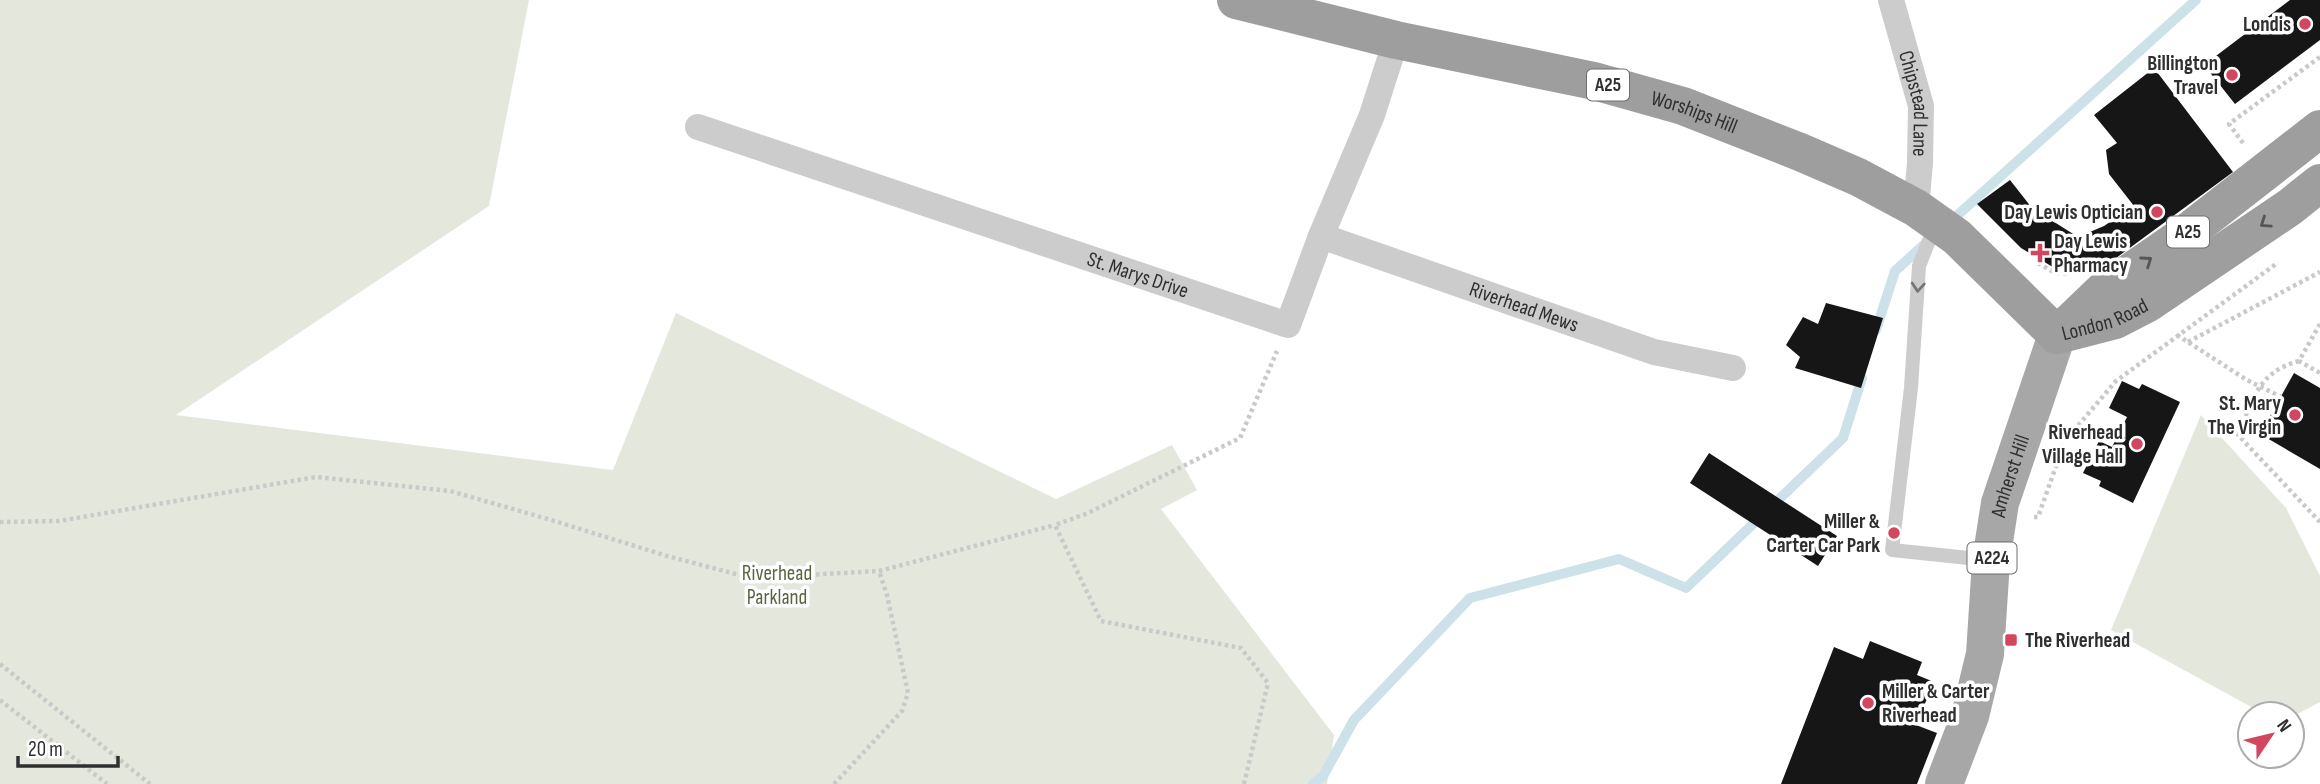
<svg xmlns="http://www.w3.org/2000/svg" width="2320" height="784" viewBox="0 0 2320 784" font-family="'Sofia Sans Condensed',sans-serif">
<rect width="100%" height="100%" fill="#fff"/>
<!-- green -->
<g fill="#e4e8dc">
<path d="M0,0H529L489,206L176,415L613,470L676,313L1056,499L1172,445L1197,490L1161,509L1334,735L1327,784H0Z"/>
<path d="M2201,415L2286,508L2320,576V702L2292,717V714H2264L2111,630Z"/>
</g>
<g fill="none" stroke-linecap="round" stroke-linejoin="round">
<!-- stream -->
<g stroke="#cde1e8" stroke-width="10">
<path d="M1951,221L2196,0"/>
<path d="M1876,330L1895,271L1926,243"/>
<path d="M1313,784L1323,776L1354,720L1470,598L1619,559L1686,588L1843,438L1862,378"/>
</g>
</g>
<!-- building -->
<g fill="#161616">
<path d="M2290,0H2320V40L2235,104L2204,65Z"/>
<path d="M2154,68L2233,172L2112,261L2086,272L2056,269L2021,248L1977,204L2010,180L2032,208L2078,237L2104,226L2134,206L2109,174L2106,150L2117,143L2094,115Z"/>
<path d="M1826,303L1883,318L1861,388L1795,368L1800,357L1786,345L1803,317L1818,324Z"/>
<path d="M2294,373L2320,388V469L2260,434Z"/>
<path d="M2122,381L2139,389L2142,384L2180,402L2133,503L2099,486L2101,481L2083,473L2099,441L2112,447L2127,417L2109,408Z"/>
<path d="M1709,453L1837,536L1818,566L1690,483Z"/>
<path d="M1870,641L1922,662L1917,675L1934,682L1916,725L1937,733L1917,784H1781L1834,647L1863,659Z"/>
</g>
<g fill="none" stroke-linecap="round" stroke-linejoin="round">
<!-- path -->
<g stroke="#c9c9c9" stroke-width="4.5" stroke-dasharray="3.5 3.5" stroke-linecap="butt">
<path d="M2243,143L2229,124L2320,57"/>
<path d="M2038,263L2055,273L2068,274"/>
<path d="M2320,324L2299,361L2320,373"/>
<path d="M2177,335L2247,380L2281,397"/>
<path d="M2188,342L2320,272"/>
<path d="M2299,361C2258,372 2253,399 2238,435L2320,522"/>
<path d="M2034,517H2038L2065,441L2116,381L2276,264"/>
<path d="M0,522L59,521L316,477L450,491L548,519L667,556L751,578L879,571L1055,525"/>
<path d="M0,664L150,784"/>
<path d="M0,700L107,784"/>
<path d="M834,784L902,711L908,693L887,595L879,571"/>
<path d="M1244,784L1268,683L1241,648L1101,621L1055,525L1088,513L1240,438L1277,351"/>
</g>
<!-- service -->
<path stroke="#ccc" stroke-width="14" d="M1936,223L1919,266L1911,388L1892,550L1988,560"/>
<!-- minor -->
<g stroke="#ccc" stroke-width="26">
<path id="s1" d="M1891,0L1921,106L1920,163L1916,208"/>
<path id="s2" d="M698,127L1288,325L1321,236L1372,115L1396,40"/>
<path id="s3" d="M1321,236L1654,352L1733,368"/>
</g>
<!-- primary -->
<path stroke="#a7a7a7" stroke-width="38" id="s4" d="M1944,784L1970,716L1985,654L1991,561L2000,503L2057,335"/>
<!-- trunk -->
<g stroke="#9e9e9e" stroke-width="38">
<path id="s5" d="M1236,0L1396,40L1594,81L1683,106L1800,152L1858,177L1916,208L1957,237L2057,335"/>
<path id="s6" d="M2061,334L2115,320L2148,303L2290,207L2320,183"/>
<path d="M2057,335L2103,291L2180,238L2320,129"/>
</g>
</g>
<!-- one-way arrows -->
<defs><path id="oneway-chevron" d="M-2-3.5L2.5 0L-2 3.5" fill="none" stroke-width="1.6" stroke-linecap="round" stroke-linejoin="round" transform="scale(1.75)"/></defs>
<g stroke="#565656">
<use href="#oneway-chevron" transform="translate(2265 223) rotate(146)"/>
<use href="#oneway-chevron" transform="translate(2147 261) rotate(-35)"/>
</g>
<use stroke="#767676" href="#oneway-chevron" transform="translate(1918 287) rotate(94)"/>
<!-- markers -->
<g fill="#d2465f" stroke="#fff" stroke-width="2.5">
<circle cx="2305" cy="24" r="7"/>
<circle cx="2232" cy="75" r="7"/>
<circle cx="2157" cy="212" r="7"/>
<path d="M2036.5 242.5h7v7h7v7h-7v7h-7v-7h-7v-7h7z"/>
<circle cx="2295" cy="415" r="7"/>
<circle cx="2137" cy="444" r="7"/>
<circle cx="1894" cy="533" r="7"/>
<rect x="2004" y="633" width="14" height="14" rx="3.5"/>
<circle cx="1868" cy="703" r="7"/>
</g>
<g text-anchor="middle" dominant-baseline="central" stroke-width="7" stroke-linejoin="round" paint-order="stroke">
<!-- shield labels -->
<g fill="#fff" stroke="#6d6d6d" stroke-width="2">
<rect x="1587" y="69.5" width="42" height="31" rx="5"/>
<rect x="2167" y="216.5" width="42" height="31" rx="5"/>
<rect x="1967.5" y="542.5" width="49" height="31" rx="5"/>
</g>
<g font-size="19" font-weight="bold" fill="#2f2f2f">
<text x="1608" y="85">A25</text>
<text x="2188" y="232">A25</text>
<text x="1992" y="558">A224</text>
</g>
<!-- poi labels -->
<g font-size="21" font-weight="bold" fill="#2f2f2f" stroke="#fff" text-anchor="end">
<text x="2291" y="24">Londis</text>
<text x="2218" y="63">Billington<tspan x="2218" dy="24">Travel</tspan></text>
<text x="2143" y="212">Day Lewis Optician</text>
<text x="2054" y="241" text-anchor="start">Day Lewis<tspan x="2054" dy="24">Pharmacy</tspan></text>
<text x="2281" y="403">St. Mary<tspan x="2281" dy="24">The Virgin</tspan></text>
<text x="2123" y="432">Riverhead<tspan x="2123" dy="24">Village Hall</tspan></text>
<text x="1880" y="521">Miller &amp;<tspan x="1880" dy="24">Carter Car Park</tspan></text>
<text x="2025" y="640" text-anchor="start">The Riverhead</text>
<text x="1882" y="691" text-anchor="start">Miller &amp; Carter<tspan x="1882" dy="24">Riverhead</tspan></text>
</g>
<!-- street labels -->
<g font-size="21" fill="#2f2f2f" stroke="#fff">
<text stroke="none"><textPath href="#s1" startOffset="107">Chipstead Lane</textPath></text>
<text stroke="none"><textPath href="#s5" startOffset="472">Worships Hill</textPath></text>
<text stroke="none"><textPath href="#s2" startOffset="464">St. Marys Drive</textPath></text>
<text stroke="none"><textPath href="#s3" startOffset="215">Riverhead Mews</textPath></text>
<text stroke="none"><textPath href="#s6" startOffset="46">London Road</textPath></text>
<text stroke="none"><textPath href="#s4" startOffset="317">Amherst Hill</textPath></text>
</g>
<!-- park labels -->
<g font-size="21" fill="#576641" stroke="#fff">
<text x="777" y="573">Riverhead<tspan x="777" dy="24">Parkland</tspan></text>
</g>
</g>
<!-- north arrow -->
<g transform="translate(2271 735) rotate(55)"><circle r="33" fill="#ffffff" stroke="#acacac" stroke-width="2"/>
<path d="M0-5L12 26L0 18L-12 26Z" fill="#d2465f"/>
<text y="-10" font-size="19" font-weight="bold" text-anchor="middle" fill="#2f2f2f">N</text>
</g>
<!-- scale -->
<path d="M18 756v10h100v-10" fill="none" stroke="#2f2f2f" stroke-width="3.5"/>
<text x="28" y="756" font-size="21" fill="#2f2f2f" stroke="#ffffff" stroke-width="5" paint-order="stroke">20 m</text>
</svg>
